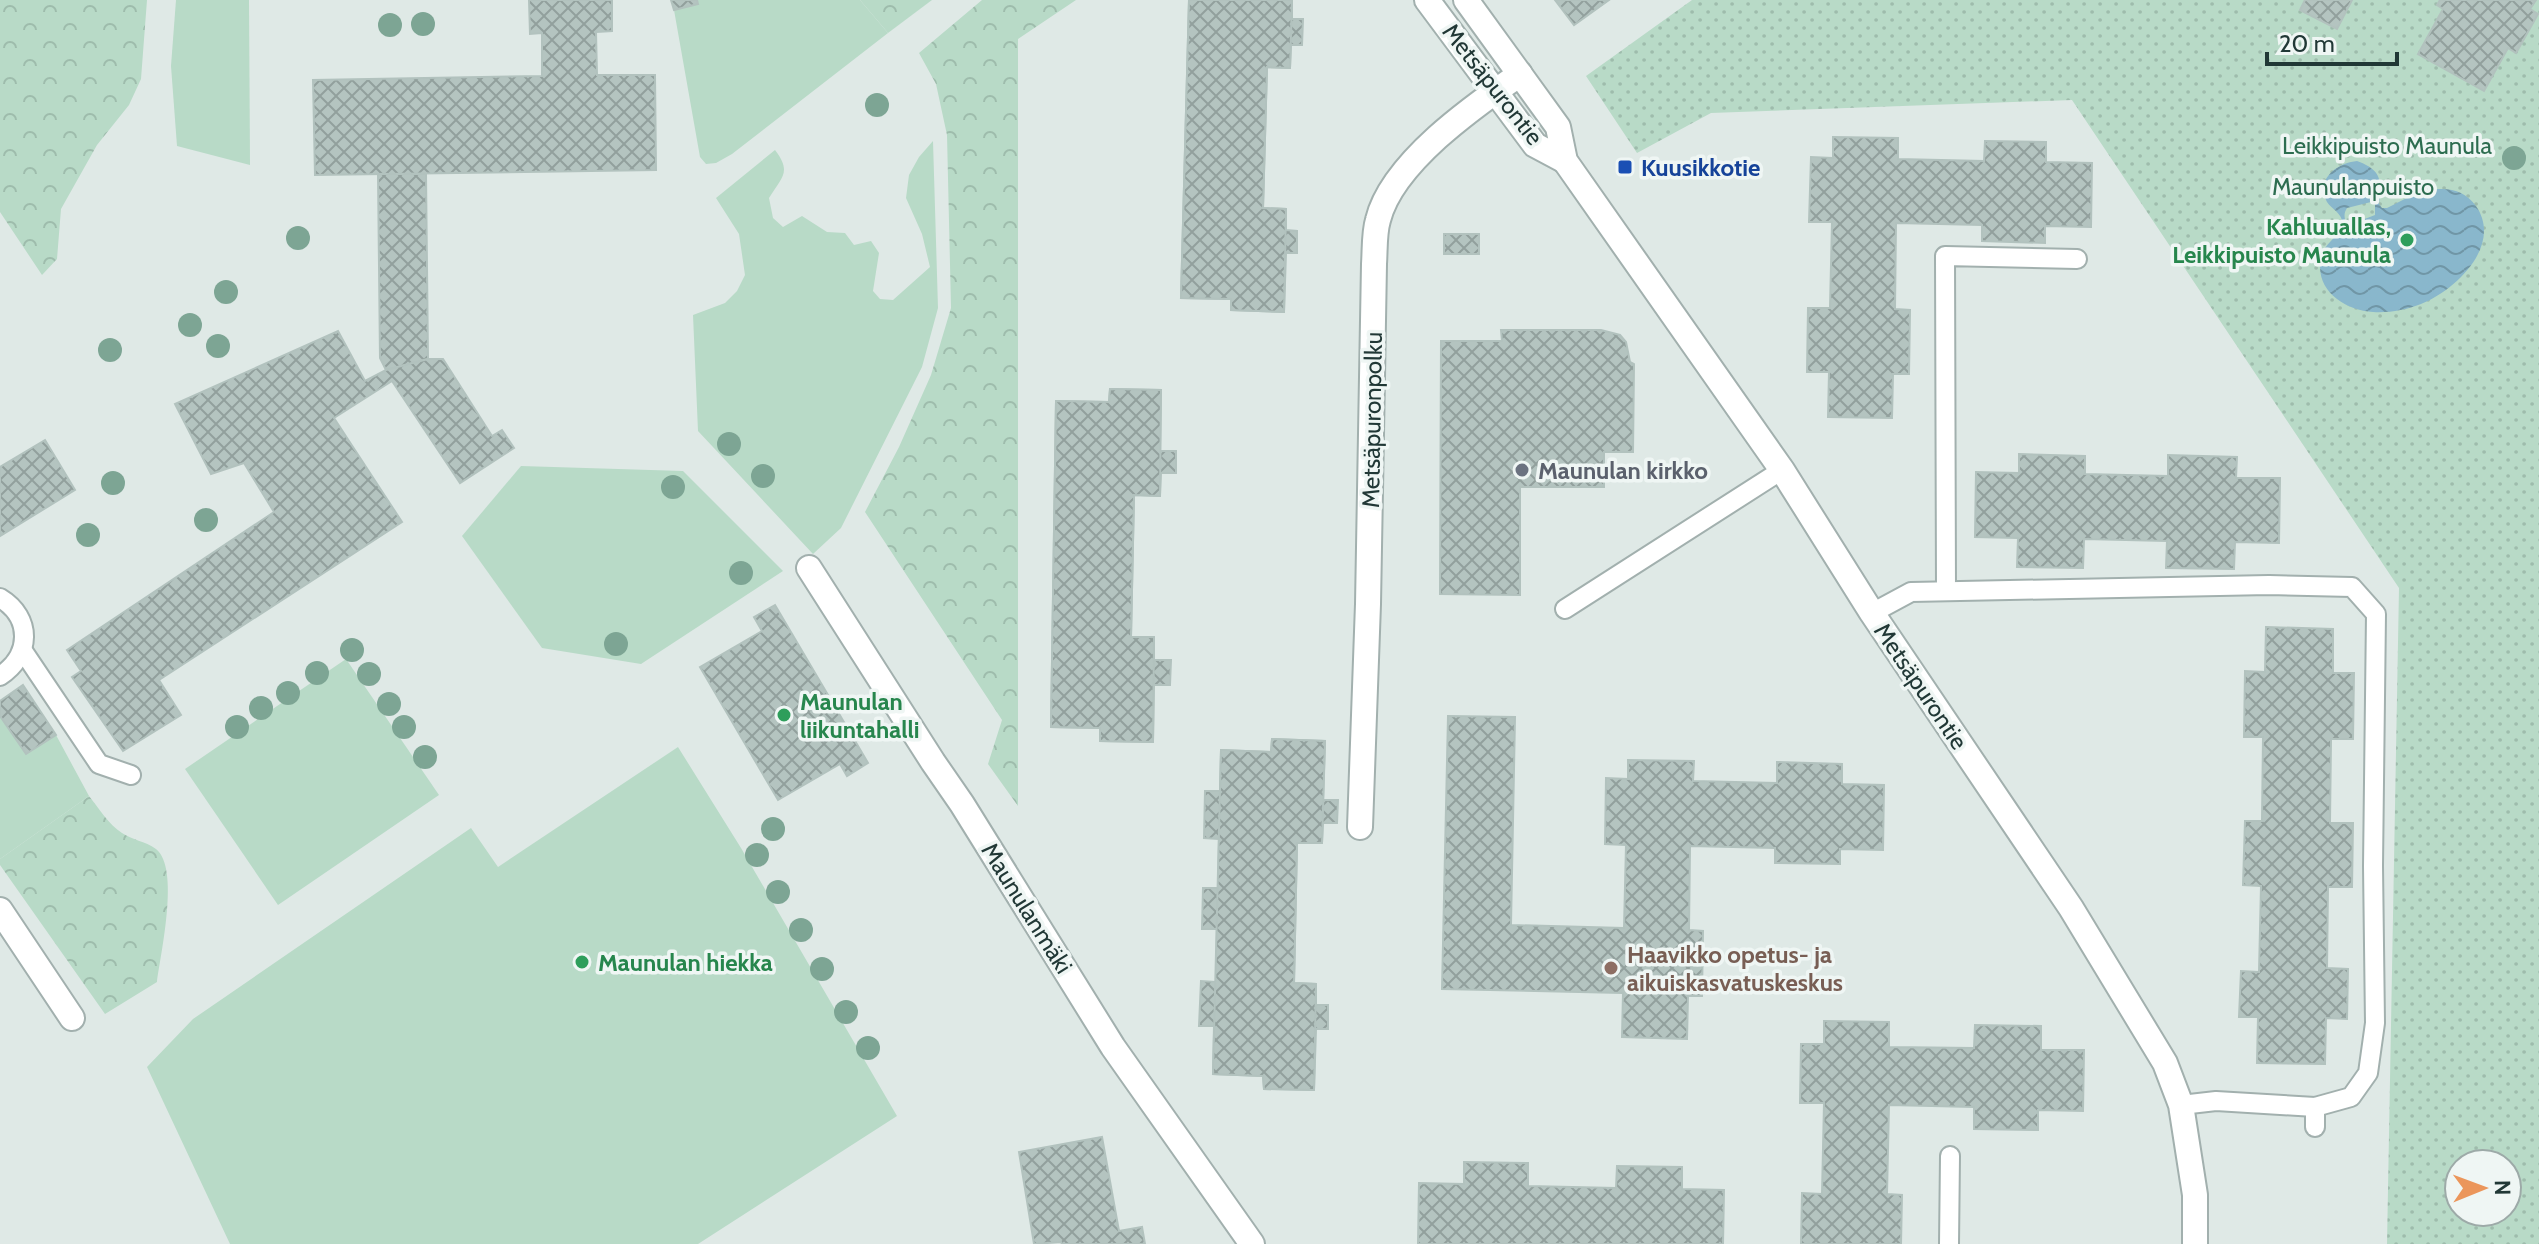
<svg xmlns="http://www.w3.org/2000/svg" width="2539" height="1244" viewBox="0 0 2539 1244" font-family="Cabin,sans-serif">
<defs>
<pattern id="forest-crowns" width="20" height="18" patternUnits="userSpaceOnUse" patternTransform="scale(2)"><rect width="20" height="18" fill="#b8dac7"/><path d="M2 6a3 3 0 1 1 6 0M12 15a3 3 0 1 1 6 0" fill="none" stroke="#9ebcac"/></pattern>
<pattern id="park-dots" width="8" height="8" patternUnits="userSpaceOnUse" patternTransform="scale(2)"><rect width="8" height="8" fill="#b8dac7"/><path d="M2 2h.1M6 6h.1" fill="none" stroke="#9ebcac" stroke-width="1.8" stroke-linecap="round"/></pattern>
<pattern id="water-waves" width="16" height="10" patternUnits="userSpaceOnUse" patternTransform="scale(2)"><rect width="16" height="10" fill="#89b7cc"/><path d="M0 5q4-4 8 0t8 0" fill="none" stroke="#7096a6"/></pattern>
<pattern id="building-cross-hatch" width="8" height="8" patternUnits="userSpaceOnUse" patternTransform="scale(2)"><rect width="8" height="8" fill="#b4c4c0"/><path d="M0 0l8 8M0 8l8-8" fill="none" stroke="#92a09d"/></pattern>
</defs>
<rect width="100%" height="100%" fill="#dfe9e6"/>
<!-- grass -->
<g fill="#b8dac7">
<path d="M176,0H249L250,165L177,146L171,66Z"/>
<path d="M697,0H860L888,33L732,154L716,163L706,164L700,157L674,10L697,4Z"/>
<path d="M933,141L938,308L922,367L841,528L813,554L698,431L693,315L725,303L737,291L745,275L739,234L716,198L775,150C792,172 782,177 769,198L773,218L783,227L802,216L827,232L845,233L854,245L871,241L879,253L873,291L880,299L893,300L930,267L922,234L906,198L909,175L919,157Z"/>
<path d="M521,466L683,471L783,571L641,664L542,648L462,536Z"/>
<path d="M346,659L439,795L278,905L185,769Z"/>
<path d="M0,716L26,754L56,735L89,796L0,859Z"/>
<path d="M678,747L741,848L897,1116L698,1244H230L147,1067L193,1019L471,828L498,867Z"/>
</g>
<!-- forest -->
<g fill="url(#forest-crowns)">
<path d="M0,0H147L141,79L129,105L97,145L61,209L57,259L42,275L0,212Z"/>
<path d="M860,0H932L888,33Z"/>
<path d="M982,0H1076L1018,39V806L988,764L1002,720L865,512L899,447L931,375L951,308L947,135L936,84L919,53Z"/>
<path d="M89,796C98,807 109,825 122,833C132,840 145,841 156,849C180,868 161,952 157,982L105,1014L0,865V859Z"/>
</g>
<!-- park -->
<path fill="url(#park-dots)" fill-rule="evenodd" d="M1692,0H2539V1244H2387L2399,588L2072,100L1711,113L1637,153L1586,76ZM2459,1164H2507V1212H2459Z"/>
<!-- water -->
<path fill="url(#water-waves)" fill-rule="evenodd" d="M2357,161C2382,170 2382,181 2379,204L2382,208H2387C2403,200 2421,189 2439,189C2453,188 2467,193 2476,206C2503,245 2456,290 2421,304C2406,310 2389,313 2373,312C2344,310 2314,290 2321,257C2324,244 2337,238 2341,227C2346,215 2332,210 2327,202C2315,179 2337,163 2357,161ZM2371,202L2375,204V215L2349,225C2344,221 2343,214 2347,208Z"/>
<!-- building -->
<g fill="url(#building-cross-hatch)" stroke="#b2c2be" stroke-width="2">
<path d="M529,0H612V31L596,32L597,75H655L656,170L315,175L313,80L542,76V33L530,34Z"/>
<path d="M671,0H697L698,4L674,10Z"/>
<path d="M1189,0H1292V19H1303L1302,45H1291L1290,68L1267,67L1263,208L1286,209V230L1297,231V253H1286L1284,312L1231,310V299L1181,298Z"/>
<path d="M1189,0H1292L1290,68L1267,67L1263,208L1286,209L1284,312L1231,310V299L1181,298Z"/>
<path d="M1555,0H1609L1574,25Z"/>
<path d="M2305,0H2352L2337,29L2300,10Z"/>
<path d="M2440,0H2536L2530,9L2538,14L2516,53L2508,48L2484,91L2418,54L2443,9L2437,5Z"/>
<path d="M1833,137L1898,138V159L1984,161L1985,141L2046,142V162L2092,163L2091,227L2045,226V243L1982,241V225L1896,223L1895,309L1910,310L1909,374H1893L1892,418L1828,417L1829,372H1807L1808,308H1830L1832,222H1809L1811,157L1833,158Z"/>
<path d="M378,174H426L428,359L386,370L380,358Z"/>
<rect x="1444" y="234" width="35" height="20"/>
<path d="M1501,330H1601L1620,335L1626,342L1630,362L1634,364L1633,452H1604V487H1520V595L1440,594L1441,341H1502Z"/>
<path d="M338,331L365,381L386,370L428,359H443L492,436L502,430L514,448L460,483L392,381L334,418L402,522L159,680L181,715L123,751L72,677L81,671L67,650L274,512L244,463L211,474L175,404Z"/>
<path d="M1110,389L1161,390L1160,451H1176V473H1161L1160,496L1134,495L1131,637H1154V660H1171L1170,685H1154L1153,742L1100,741V728L1051,727L1056,401L1109,402Z"/>
<path d="M1110,389L1161,390L1160,496L1134,495L1131,637H1154L1153,742L1100,741V728L1051,727L1056,401L1109,402Z"/>
<path d="M45,440L75,490L0,536V467Z"/>
<path d="M2019,454L2085,456V474L2168,476V455L2237,457L2236,478H2280L2279,543L2235,542L2234,569L2166,568L2167,541L2084,539L2083,568L2017,567L2018,538L1975,537L1976,472L2019,473Z"/>
<path d="M775,605L868,763L847,776L840,764L778,800L700,667L762,631L754,617Z"/>
<path d="M2266,627L2333,629V673H2354L2353,739H2331L2330,823H2353L2352,887H2328L2327,968L2348,969L2347,1019L2326,1018L2325,1064L2257,1063L2258,1017H2239L2241,971L2259,972L2261,886L2243,885L2245,821H2262L2263,737H2244L2245,671L2265,672Z"/>
<path d="M23,685L56,735L26,754L0,716V701Z"/>
<path d="M1448,716L1515,717L1511,925L1624,928L1626,845L1605,844L1606,778L1628,779V760L1694,761L1693,781L1777,783V762L1842,764V784L1884,785L1883,850L1840,849V864L1775,863V848L1690,846L1689,930L1703,931L1702,996H1688L1687,1039L1622,1037L1623,993L1442,989Z"/>
<path d="M1272,739L1325,741L1323,800H1338L1337,823H1323L1322,843H1297L1294,983L1316,984V1005H1328V1029H1316L1314,1090L1264,1089L1263,1076L1213,1074L1214,1026H1199L1201,981L1216,982L1217,929H1202L1203,888H1218L1219,839L1204,838L1205,791H1220L1221,750L1271,752Z"/>
<path d="M1272,739L1325,741L1322,843H1297L1294,983L1316,984L1314,1090L1264,1089L1263,1076L1213,1074L1221,750L1271,752Z"/>
<path d="M1824,1021L1889,1022V1047L1974,1048L1975,1025L2041,1026V1050H2084L2083,1111L2038,1110V1130L1974,1129V1107L1889,1105L1887,1194L1902,1195L1901,1244H1801L1802,1193L1822,1194L1824,1103H1800L1801,1044H1824Z"/>
<path d="M1102,1137L1119,1231L1142,1227L1145,1244H1062L1061,1242L1034,1244L1019,1152Z"/>
<path d="M1464,1162L1528,1163V1186L1616,1188L1617,1166L1682,1167V1189L1724,1190L1723,1244H1418L1419,1183L1464,1184Z"/>
</g>
<g fill="none" stroke-linecap="round" stroke-linejoin="round">
<defs>
<g id="service">
<path d="M1946,590L1945,256L2077,259"/>
<path d="M0,598C33,618 31,656 0,676"/>
<path d="M1565,609L1782,470"/>
<path d="M1872,613L1911,592L2269,585L2352,587L2376,614L2373,866L2375,1023L2368,1073L2351,1097L2315,1107L2216,1101L2181,1105"/>
<path d="M23,651L99,764L131,775"/>
<path d="M2315,1107V1127"/>
<path d="M1949,1244L1950,1156"/>
</g>
<g id="minor">
<path d="M809,568L933,762L962,804L1113,1047L1252,1244"/>
<path d="M1360,827L1368,604L1374,264C1375,250 1374,233 1378,220C1392,163 1474,106 1520,74"/>
<path d="M0,910L72,1018"/>
</g>
<g id="tertiary">
<path d="M1427,0L1535,145L1565,161"/>
<path d="M1466,0L1558,127L1565,161L1782,470L1872,613L2071,908L2165,1063L2181,1105L2195,1195V1244"/>
</g>
</defs>
<!-- service casing -->
<use href="#service" stroke="#a2b0ae" stroke-width="22"/>
<!-- minor casing -->
<use href="#minor" stroke="#a2b0ae" stroke-width="28"/>
<!-- tertiary casing -->
<use href="#tertiary" stroke="#a2b0ae" stroke-width="28"/>
<!-- service -->
<use href="#service" stroke="#fff" stroke-width="18"/>
<!-- minor -->
<use href="#minor" stroke="#fff" stroke-width="24"/>
<!-- tertiary -->
<use href="#tertiary" stroke="#fff" stroke-width="24"/>
</g>
<!-- trees -->
<g fill="#7da594">
<circle cx="423" cy="24" r="12"/>
<circle cx="390" cy="25" r="12"/>
<circle cx="877" cy="105" r="12"/>
<circle cx="2514" cy="158" r="12"/>
<circle cx="298" cy="238" r="12"/>
<circle cx="226" cy="292" r="12"/>
<circle cx="190" cy="325" r="12"/>
<circle cx="218" cy="346" r="12"/>
<circle cx="110" cy="350" r="12"/>
<circle cx="729" cy="444" r="12"/>
<circle cx="763" cy="476" r="12"/>
<circle cx="113" cy="483" r="12"/>
<circle cx="673" cy="487" r="12"/>
<circle cx="206" cy="520" r="12"/>
<circle cx="88" cy="535" r="12"/>
<circle cx="741" cy="573" r="12"/>
<circle cx="616" cy="644" r="12"/>
<circle cx="352" cy="650" r="12"/>
<circle cx="317" cy="673" r="12"/>
<circle cx="369" cy="674" r="12"/>
<circle cx="288" cy="693" r="12"/>
<circle cx="389" cy="704" r="12"/>
<circle cx="261" cy="708" r="12"/>
<circle cx="237" cy="727" r="12"/>
<circle cx="404" cy="727" r="12"/>
<circle cx="425" cy="757" r="12"/>
<circle cx="773" cy="829" r="12"/>
<circle cx="757" cy="855" r="12"/>
<circle cx="778" cy="892" r="12"/>
<circle cx="801" cy="930" r="12"/>
<circle cx="822" cy="969" r="12"/>
<circle cx="846" cy="1012" r="12"/>
<circle cx="868" cy="1048" r="12"/>
</g>
<!-- markers -->
<rect fill="#1a4fb4" stroke="#eff6f4" stroke-width="3" x="1617" y="159" width="16" height="16" rx="4"/>
<g fill="#2e9e5b" stroke="#eff6f4" stroke-width="3">
<circle cx="2407" cy="240" r="8"/>
<circle cx="784" cy="715" r="8"/>
<circle cx="582" cy="962" r="8"/>
</g>
<circle fill="#6b7280" stroke="#eff6f4" stroke-width="3" cx="1522" cy="470" r="8"/>
<circle fill="#8d6e63" stroke="#eff6f4" stroke-width="3" cx="1611" cy="968" r="8"/>
<g text-anchor="middle" dominant-baseline="central" stroke-width="7" stroke-linejoin="round" paint-order="stroke">
<!-- street labels -->
<g font-size="24" fill="#213836" stroke="#eff6f4">
<text transform="translate(1493 84) rotate(52)">Metsäpurontie</text>
<text transform="translate(1372 420) rotate(-89)">Metsäpuronpolku</text>
<text transform="translate(1921 686) rotate(56)">Metsäpurontie</text>
<text transform="translate(1027 908) rotate(58)">Maunulanmäki</text>
</g>
<!-- park labels -->
<g font-size="24" fill="#2d6d50" stroke="#eff6f4">
<text x="2387" y="145">Leikkipuisto Maunula</text>
<text x="2353" y="186">Maunulanpuisto</text>
</g>
<!-- transit labels -->
<g font-size="24" font-weight="bold" fill="#164399" stroke="#eff6f4" text-anchor="start">
<text x="1641" y="167">Kuusikkotie</text>
</g>
<!-- leisure labels -->
<g font-size="24" font-weight="bold" fill="#27864d" stroke="#eff6f4" text-anchor="start">
<text x="2391" y="226" text-anchor="end">Kahluuallas,<tspan x="2391" dy="28">Leikkipuisto Maunula</tspan></text>
<text x="800" y="701">Maunulan<tspan x="800" dy="28">liikuntahalli</tspan></text>
<text x="598" y="962">Maunulan hiekka</text>
</g>
<!-- worship labels -->
<g font-size="24" font-weight="bold" fill="#5b616d" stroke="#eff6f4" text-anchor="start">
<text x="1538" y="470">Maunulan kirkko</text>
</g>
<!-- education labels -->
<g font-size="24" font-weight="bold" fill="#785e54" stroke="#eff6f4" text-anchor="start">
<text x="1627" y="954">Haavikko opetus- ja<tspan x="1627" dy="28">aikuiskasvatuskeskus</tspan></text>
</g>
</g>
<!-- north arrow -->
<g transform="translate(2483 1188) rotate(89)"><circle r="38" fill="#eff6f4" stroke="#9daaa8" stroke-width="2"/>
<path d="M0-6L14 30L0 20L-14 30Z" fill="#eb965b"/>
<text y="-12" font-size="22" font-weight="bold" text-anchor="middle" fill="#213836">N</text>
</g>
<!-- scale -->
<path d="M2267 52v12h130v-12" fill="none" stroke="#213836" stroke-width="4"/>
<text x="2279" y="52" font-size="24" fill="#213836" stroke="#eff6f4" stroke-width="6" paint-order="stroke">20 m</text>
</svg>
